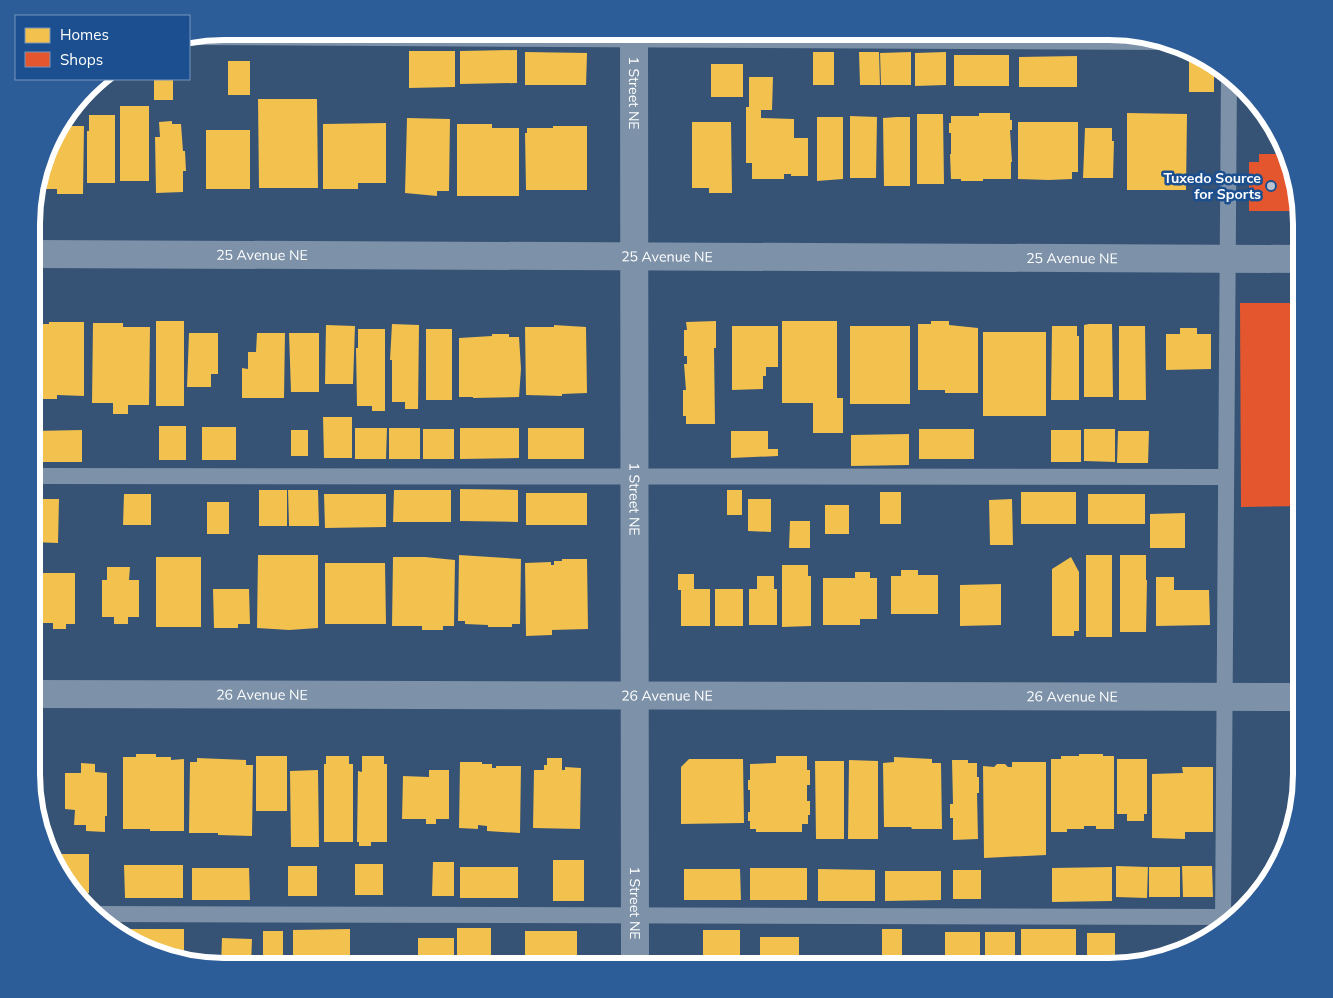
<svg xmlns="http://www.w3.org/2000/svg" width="1333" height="998" viewBox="0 0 1333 998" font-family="Mulish,sans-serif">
<rect width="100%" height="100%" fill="#365274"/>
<!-- homes -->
<g fill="#f2c14e">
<path d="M517,50V83L460,84V51Z"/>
<path d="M409,51H455V87L409,88Z"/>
<path d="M525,52L587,53L586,85H525Z"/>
<rect x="813" y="52" width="21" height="33"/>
<path d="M859,52H879L880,85H860Z"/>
<path d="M911,52V85H881L880,53Z"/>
<path d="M946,52V85L915,86V53Z"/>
<rect x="954" y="55" width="55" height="31"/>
<path d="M1077,56V87H1019V57Z"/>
<path d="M1189,59H1204L1214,65V92H1189Z"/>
<rect x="228" y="61" width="22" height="34"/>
<rect x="711" y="64" width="32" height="33"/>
<path d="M749,77H773L772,110H761V118L794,119V138H808V176H791V174H784V179H752V163H746V107H749Z"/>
<rect x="154" y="79" width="19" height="21"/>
<path d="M258,99H317L318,188H259Z"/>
<rect x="120" y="106" width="29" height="75"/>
<path d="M979,113H1010V120H1012V130H1010L1012,162H1011V179H983V181H961V179H951L950,154H951V133H949V123H951V116H979Z"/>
<path d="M1127,113L1187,114L1186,190H1127Z"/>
<path d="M917,114H943L944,184H917Z"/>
<path d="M89,115H115V183H87V131H89Z"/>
<path d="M850,116L877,117L876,178H850Z"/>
<path d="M817,117H843V179L817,181Z"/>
<path d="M897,117H910V186H884L883,118Z"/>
<path d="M407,118L450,119L449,191H437V196L405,193Z"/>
<path d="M172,121V124H181L183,151H185L186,171H183V192L156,193L155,137H160L159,122Z"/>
<path d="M692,122H731L732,193H709V188H692Z"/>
<path d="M1018,122H1078V172H1072V179L1049,180L1018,179Z"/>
<path d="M386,123V183H358V189H323V124Z"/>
<path d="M457,124H492V128H519V196H457Z"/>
<path d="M59,126H84L83,194H57V189H36Z"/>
<path d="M553,126H587V190H526L525,133H527V128H553Z"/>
<path d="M1085,128H1112V141H1114L1113,178H1083Z"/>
<rect x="206" y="130" width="44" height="59"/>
<rect x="156" y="321" width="28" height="85"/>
<path d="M716,321V348H714L715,424H686V416H683V390H686L684,364H687V356H684V330H687L686,322Z"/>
<path d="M782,321H837V398H843V433H813V403H782Z"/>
<path d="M931,321H949V325L978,328V393H945V390H918V324H931Z"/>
<path d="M49,322H84V396L57,395V399H33V324H49Z"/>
<path d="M93,323H123V327H150L149,405H128V414H113V403H92Z"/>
<path d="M392,324L419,325L418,409H405V402H392V360H390Z"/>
<path d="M1089,324H1112L1113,397H1084V325Z"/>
<path d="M326,325L355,326L353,384H325Z"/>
<path d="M554,325L586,327L587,393L562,394V396L526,395L525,327H554Z"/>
<path d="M732,326H778V367H766V376H763V389L732,390Z"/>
<rect x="850" y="326" width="60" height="78"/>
<path d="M1052,326H1077V336H1079V400H1051Z"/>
<path d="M1119,326H1145L1146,400H1119Z"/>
<path d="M1180,328H1197V334H1211V369L1166,370V334H1180Z"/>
<path d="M358,329H385V411H372V406H357L356,348H358Z"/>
<rect x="426" y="329" width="26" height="71"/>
<rect x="983" y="332" width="63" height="84"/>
<path d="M189,333H218V374H211V387H187Z"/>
<path d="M257,333H285L284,398H242V368L248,369V352H256Z"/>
<path d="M289,333H319V392H291Z"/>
<path d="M492,334H509V337H519L521,369L519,397L473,398V397H459V338L492,336Z"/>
<path d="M323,417H352V458H324Z"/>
<rect x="159" y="426" width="27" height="34"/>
<rect x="202" y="427" width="34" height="33"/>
<path d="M355,428H387L386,459H355Z"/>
<rect x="389" y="428" width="31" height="31"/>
<path d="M460,428H519V458L460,459Z"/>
<rect x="528" y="428" width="56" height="31"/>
<rect x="423" y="429" width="31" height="30"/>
<rect x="919" y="429" width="55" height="30"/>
<path d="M1084,429H1115V462L1084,461Z"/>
<path d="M82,430V462H32V431Z"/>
<rect x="291" y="430" width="17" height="26"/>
<rect x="1051" y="430" width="30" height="32"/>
<path d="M731,431H768V449H778V456L731,458Z"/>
<path d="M1118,431H1149L1148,463H1117Z"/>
<path d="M909,434V465L851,466V435Z"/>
<path d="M460,489L518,490V522L460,521Z"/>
<rect x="259" y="490" width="28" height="36"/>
<path d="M288,490H318L319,526H289Z"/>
<path d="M394,490H451V522H393Z"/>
<rect x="727" y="490" width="15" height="25"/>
<rect x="880" y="492" width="21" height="32"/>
<rect x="1021" y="492" width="55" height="32"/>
<rect x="526" y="493" width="61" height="32"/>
<path d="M124,494H151V525H123Z"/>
<path d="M324,494H386V527L325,528Z"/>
<rect x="1088" y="494" width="57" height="30"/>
<path d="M32,499H59L58,543L32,542Z"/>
<path d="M748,499H771V532L748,531Z"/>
<path d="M1012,499L1013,545H990L989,500Z"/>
<rect x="207" y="502" width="22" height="32"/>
<rect x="825" y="505" width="24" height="29"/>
<path d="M1185,513V548H1150V514Z"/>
<path d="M790,521H810V548H789Z"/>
<path d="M258,555H318V628L289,630L257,628Z"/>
<path d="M459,555L521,559L520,624H512V627H488V625L465,624V621H458Z"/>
<rect x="1086" y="555" width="26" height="82"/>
<path d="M1120,555H1146V580H1147L1146,632H1120Z"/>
<rect x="156" y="557" width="45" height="70"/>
<path d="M393,557H425L455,560L454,626H443V630H422V626H392Z"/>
<path d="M1071,557L1079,572V631H1074V636H1052V569Z"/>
<path d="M562,559H587L588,629L552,630V635L526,636L525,563L551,562V565H554V561H562Z"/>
<path d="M325,563H385L386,624H325Z"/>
<path d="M782,565H808V576H811V626L782,627Z"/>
<path d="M107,567H130L129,580H139V617H128V624H114V617H102V580H107Z"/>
<path d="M901,570H918V575H938V614H891V576H901Z"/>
<path d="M855,572H870V578H877V619H860V625H823V578H855Z"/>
<path d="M37,573H75V624H66V629H53V623H36Z"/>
<path d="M678,574H694V589H710V626H681V590H678Z"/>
<path d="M757,576H774V589H777V625H749V589H757Z"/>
<path d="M1156,577H1174V590H1209L1210,625L1156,626Z"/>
<path d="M1001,584V625L960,626V585Z"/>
<path d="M213,589H249L250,624H238V628H214Z"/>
<rect x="715" y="589" width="28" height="37"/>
<path d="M136,754H156V757H171V760L184,759V831H150V829H123V757H136Z"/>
<path d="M1079,754H1103V756H1114V829H1096V826H1084V829H1067V832H1051V759H1061V756H1079Z"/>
<rect x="256" y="756" width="31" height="55"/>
<path d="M326,756H349V764H353V842H324V764H326Z"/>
<path d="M362,756H384V764H387V842H371V846H359V842H357L358,771L362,772Z"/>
<path d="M776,756H807V770H810V785H807V801H810V815H808V824H802V832H756V829H750V821H748V812H750V790H748V780H750V764L776,763Z"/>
<path d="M894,757L932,759V763H941L942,829H912L911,827H884L883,763L894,762Z"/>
<path d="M197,758L246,760V765H253L252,836L218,835V833H189L190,762H197Z"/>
<path d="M547,758H562V770H565V767L581,768L580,829L533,828L534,770H544V765H547Z"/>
<path d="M689,759H743L744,823L681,824V767Z"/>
<path d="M1117,759H1147V814H1144V821H1127V814H1117Z"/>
<path d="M849,760L878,761V839H848Z"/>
<path d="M952,760H968V763H977V777H979V793H977L978,839L953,840V818H950V804H953Z"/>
<path d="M815,761H844V839H816Z"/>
<path d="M460,762H482V764H492V768H496V766H521L520,833L487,831V826L478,825V829L459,828Z"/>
<path d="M1012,762H1046V855L984,858L983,766L994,767L997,764H1005L1008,767H1012Z"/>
<path d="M81,763L95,764V772L107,773V816H105V832L86,831V825H74L75,810L65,809V773H81Z"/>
<path d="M1182,767H1213V832H1185V839L1152,838V774L1183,773Z"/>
<path d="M318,770L319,847H291L290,771Z"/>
<path d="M429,770H449V819H436V824H426V819H402L403,776L429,777Z"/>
<path d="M52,854H89V893H77L51,860Z"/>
<rect x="553" y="860" width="31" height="41"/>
<path d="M433,862H454V896H432Z"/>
<rect x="355" y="864" width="28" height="31"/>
<path d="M124,865H183V898H125Z"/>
<rect x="288" y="866" width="29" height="30"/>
<path d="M1116,866L1148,867L1147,898L1116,897Z"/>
<path d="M1182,866H1212L1213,897H1183Z"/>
<rect x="460" y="867" width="58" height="31"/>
<path d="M1112,867V901L1052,902V868Z"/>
<rect x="1149" y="867" width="31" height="30"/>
<path d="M192,868H249L250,900H192Z"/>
<rect x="750" y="868" width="57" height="32"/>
<path d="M684,869H740L741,900H684Z"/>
<path d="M818,869L875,870V901H818Z"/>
<rect x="953" y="870" width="28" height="29"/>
<path d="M885,871H941V900L885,901Z"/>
<rect x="457" y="928" width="34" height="30"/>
<path d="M123,929H184V960L150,952L123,935Z"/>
<path d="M350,929V961H293V930Z"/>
<rect x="882" y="929" width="20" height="33"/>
<rect x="1021" y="929" width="55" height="32"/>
<path d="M703,930H740V964L703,965Z"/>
<rect x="263" y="931" width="20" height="31"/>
<path d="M525,931H577V958L525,959Z"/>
<rect x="945" y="932" width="35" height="35"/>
<rect x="985" y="932" width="30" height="30"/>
<rect x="1087" y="933" width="28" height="32"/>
<rect x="760" y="937" width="39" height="30"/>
<path d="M222,938L252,939L251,966H221Z"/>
<path d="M418,938H454V963H458V966H418Z"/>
</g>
<!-- shops -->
<g fill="#e4572e">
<path d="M1279,141H1283L1299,211H1249V162H1259V154H1279Z"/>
<path d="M1240,303H1302V506L1241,507Z"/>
</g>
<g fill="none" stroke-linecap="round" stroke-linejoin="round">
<!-- lane -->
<g stroke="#7d92a8" stroke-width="16">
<path d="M189,37L1168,42"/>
<path d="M32,476L1226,477"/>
<path d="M93,914L1223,917"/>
<path d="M1223,925L1229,74"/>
</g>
<!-- street -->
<g stroke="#7d92a8" stroke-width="28">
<path id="s1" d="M634,31L635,967"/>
<path id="s2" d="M33,254L1302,259"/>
<path id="s3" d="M32,694L1301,697"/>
</g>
</g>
<!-- markers -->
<circle fill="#b9c2ce" stroke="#1b4f8f" stroke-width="2" cx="1271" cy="186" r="5"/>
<g text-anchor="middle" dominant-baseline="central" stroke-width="5" stroke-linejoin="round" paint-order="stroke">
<!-- street labels -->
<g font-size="14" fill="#fff" stroke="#1b4f8f">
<text stroke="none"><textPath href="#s1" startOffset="62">1 Street NE</textPath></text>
<text stroke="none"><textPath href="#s2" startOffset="229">25 Avenue NE</textPath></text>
<text stroke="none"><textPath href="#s2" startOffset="634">25 Avenue NE</textPath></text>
<text stroke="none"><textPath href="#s2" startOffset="1039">25 Avenue NE</textPath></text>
<text stroke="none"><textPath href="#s1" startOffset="468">1 Street NE</textPath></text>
<text stroke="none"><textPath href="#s3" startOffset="230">26 Avenue NE</textPath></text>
<text stroke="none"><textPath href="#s3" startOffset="635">26 Avenue NE</textPath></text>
<text stroke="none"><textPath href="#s3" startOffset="1040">26 Avenue NE</textPath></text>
<text stroke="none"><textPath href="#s1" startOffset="872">1 Street NE</textPath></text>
</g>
<!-- poi labels -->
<g font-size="14" font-weight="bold" fill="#fff" stroke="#1b4f8f" text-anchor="end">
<text x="1261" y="178">Tuxedo Source<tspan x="1261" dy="16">for Sports</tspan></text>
</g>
</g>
<!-- crop -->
<path d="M0 0H1333V998H0ZM224 40H1109A184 184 0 0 1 1293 224V774A184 184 0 0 1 1109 958H224A184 184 0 0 1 40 774V224A184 184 0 0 1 224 40Z" fill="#2d5d98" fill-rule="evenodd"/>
<path fill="none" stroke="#fff" stroke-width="6" d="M224 40H1109A184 184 0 0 1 1293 224V774A184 184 0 0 1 1109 958H224A184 184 0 0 1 40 774V224A184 184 0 0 1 224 40Z"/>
<!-- legend -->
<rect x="15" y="15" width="175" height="65" fill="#1b4f8f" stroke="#7695bc"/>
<rect x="25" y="28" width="25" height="15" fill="#f2c14e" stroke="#7695bc"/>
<text x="60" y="40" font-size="15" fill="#ffffff">Homes</text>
<rect x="25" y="52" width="25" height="15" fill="#e4572e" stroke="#7695bc"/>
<text x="60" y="65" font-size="15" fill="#ffffff">Shops</text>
</svg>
